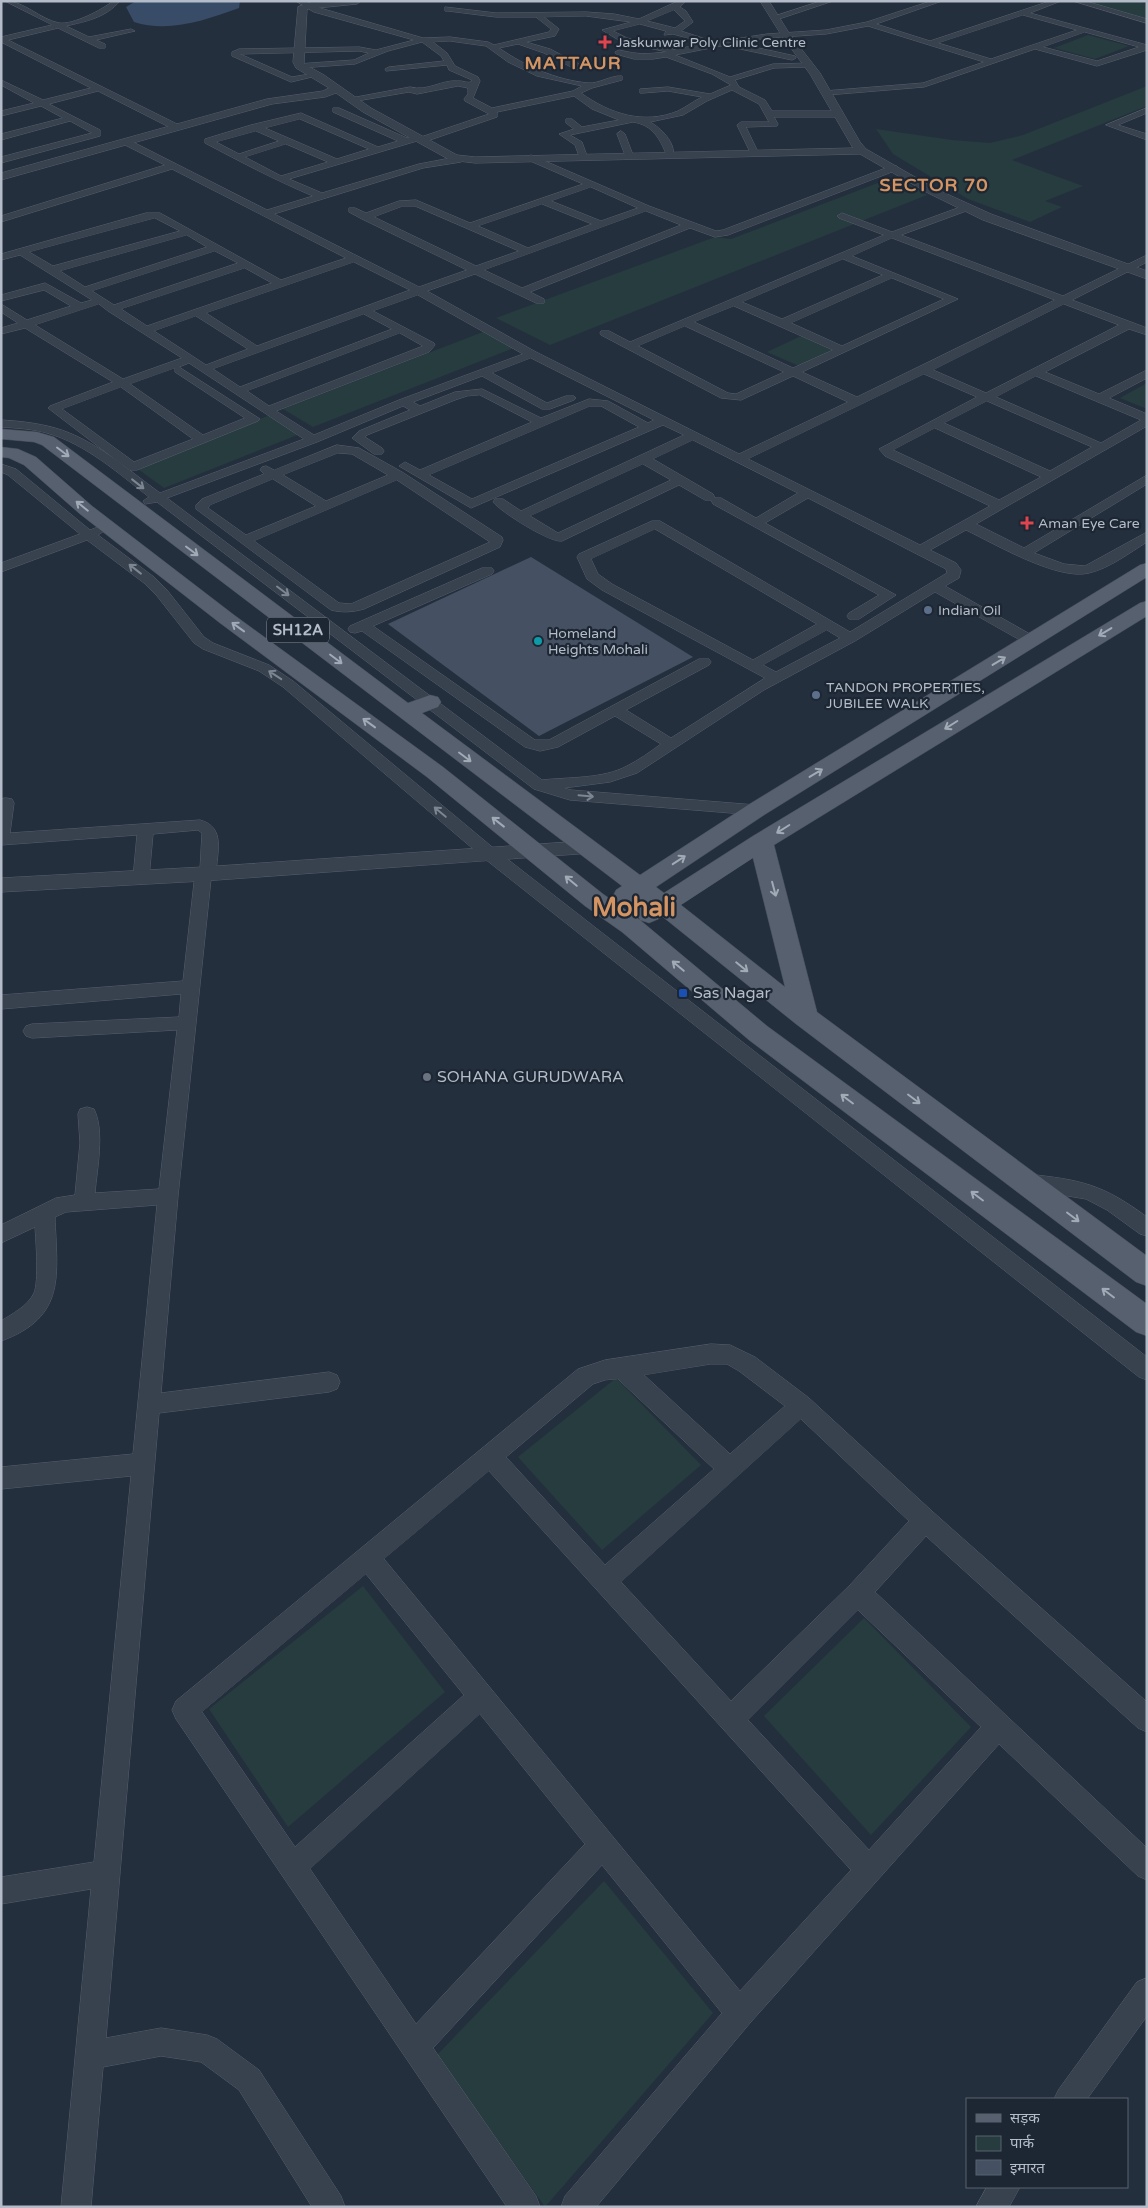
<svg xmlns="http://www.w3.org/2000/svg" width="1148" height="2208" viewBox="0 0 1148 2208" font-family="'Varela Round','Noto Sans Devanagari',sans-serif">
<rect width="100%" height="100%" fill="#242f3e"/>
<!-- green -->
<g fill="#263c3f">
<path d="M1083,1H1137L1147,4V19Z"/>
<path d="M1088,35L1129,46L1095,59L1054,48Z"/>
<path d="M1147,86V106L1012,160L1083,186L1045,201L1062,207L1030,222L968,199L893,154L876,129L952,140L990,143L1023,135Z"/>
<path d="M896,176L927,195L550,345L496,318L715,237L731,239Z"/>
<path d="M488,330L519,346L313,427L283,409Z"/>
<path d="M801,336L832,350L799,366L767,352Z"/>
<path d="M1147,383V409L1120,398Z"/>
<path d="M270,415L300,434L164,488L135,467Z"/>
<path d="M616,1378L701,1465L602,1550L518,1457Z"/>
<path d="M363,1586L445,1692L288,1827L209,1709Z"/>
<path d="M864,1618L971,1727L871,1835L764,1716Z"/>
<path d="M604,1881L713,2013L545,2207L437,2055Z"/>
</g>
<!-- water -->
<path fill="#394c67" d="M136,1H240L239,8C206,20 169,33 134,22L126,7Z"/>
<!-- building -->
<path fill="#455162" d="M531,557L693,657L539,736L388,624Z"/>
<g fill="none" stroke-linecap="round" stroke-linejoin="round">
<defs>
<g id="minor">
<path d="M5,1C25,1 39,19 59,23C73,25 102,10 113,1H120C105,18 87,21 66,26L89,37L131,29L135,31L96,40L105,44V48H99L58,28L8,40L179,125V129H173L98,91L49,104L100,130V136L1,163V157L92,133L70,121L1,140V134L63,118L41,106L1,116V111L34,103L1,85V80L43,100L91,88L1,42V37L52,25Z"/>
<path d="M296,1H305L320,8L423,38L450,37L488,42L494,45L549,32L551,29L536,17H496L448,11H445V7L496,13L586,12L614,14L639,19L678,1H686L680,7L686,11L693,22L681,31L715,42L767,34L826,30L867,22L931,1H942L876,24L930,41L1050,1H1061L1030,13L1147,45V50L1097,66L1035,49L924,87L827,95H824V91L923,83L984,62L868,26L826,34L767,38L736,43L795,56L796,58L792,60L731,47V44L675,55L730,77L773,64L811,63L812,65L808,67L774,68L735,80L739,87L765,100L772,111H838L842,114L838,117H774L778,124L777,126L746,127L758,152L754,155L750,152L737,125L741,122H769L759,104L732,90L707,101L683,115L650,122C661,128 676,143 673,156H667C660,139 653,125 633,122L570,135L582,142L587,156L583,159L579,156L575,145L559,134L574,129L566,123V119H572L582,127L619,120L592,109L574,96L497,112V117L424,142L417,141L289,179L322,193L419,164L461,156L465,159L461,162L423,168L274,214L419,287L467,270L362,219L349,212V208H355L366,213L399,201L416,200L470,223L583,184L528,160V156L531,155L649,206L716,231L723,230L891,166H897V170L728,235L715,237L690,228L530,292L544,299V303H536L475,274L427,291L536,352L739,454L848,402L793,376L741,400L721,398L601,335L600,333L601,331H609L630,342L884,235L839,218L837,216L842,213L892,232L963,206H969V210L901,235L1063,296L1147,255V262L1072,300L1147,328V335L1129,329L1045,372L1099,394L1147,370V378L1109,398L1147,414V426L976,524L1024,548L1147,475V484L1034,553L1064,564L1085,566L1147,532V542C1129,553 1110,568 1089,573C1058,581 995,544 966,530L930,550L956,563L961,570L959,578L945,586L1037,638L1039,641L1037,644H1027L935,592L855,641L764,690L637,773L610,782L564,788L571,790L756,805L762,806L764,810L762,814L756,815L570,800L534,789L157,502L145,504L143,501L149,497C118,473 86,444 47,433C33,429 17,428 1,427V420C19,421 37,423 55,428C94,439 127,469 160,493L304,439L189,363L179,367L260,419L258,421L137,470H129L48,408L50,406L113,382L25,328L1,334V328L18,323L1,312V304L27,320L71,306L44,290L1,301V295L45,283L81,303L92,300L20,255L1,260V254L146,213H160L281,280L346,258L172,169L1,222V216L165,165L123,144V140H129L267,210L313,196C275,180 241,162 205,143V139L251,125L301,113L378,147L398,141L333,112V108H339L407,138L417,135L421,137L489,114L465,101L464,99L468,94V88L458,86L417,94L409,92L351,102V98L410,87C428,92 442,79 459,81C465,81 466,83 471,82L472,80L449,70L447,65L386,71L385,69L389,67L444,61L441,56L422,42L388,51L355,64L300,68L296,66L297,64L354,60L369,53L359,51L240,54L292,77L316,73L320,75L291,82L232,56V52L239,49L359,47L376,50L414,40L314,12ZM674,10L685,21L675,28L647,21ZM1023,15L1077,30L991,59L938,43ZM586,16L631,22L602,30L622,42L667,52C646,54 640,55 619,50L615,52L616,54L634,59H653L666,57L712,74L731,85L710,94L668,87L640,89V93H643L668,91L702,97C694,101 686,107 678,111C644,125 610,114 581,93L592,88L622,80V76C611,75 599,84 588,83C556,80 525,66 499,48L518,44L544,53L575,69H581V65L550,49L526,42L555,36L559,29L544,17ZM640,24L666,31L664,35L673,34L706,43L673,50L672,48L627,38L613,31ZM1085,32L1139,47L1097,61L1043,47ZM450,41L486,46L508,62L537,76L582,86L573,91L492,108L473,98L480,81L478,77L455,66L447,53L433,42ZM300,119L369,149L337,159L265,128ZM256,131L279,141L239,154L216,142ZM286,144L328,162L281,176L245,157ZM591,187L638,208L601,221L551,201ZM542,204L592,224L528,248L478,226ZM403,206H415L519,251L476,266L374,217ZM646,211L681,225L522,288L484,270ZM155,218L180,231L53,266L29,252ZM187,235L207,247L85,287L60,271ZM892,238L1055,300L857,397L802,372L958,299L852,256ZM215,251L238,263L114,305L92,291ZM843,259L883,275L782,319L742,302ZM354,262L410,290L257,346L206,313ZM245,268L272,283L147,326L121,309ZM892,278L944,299L842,346L791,323ZM418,295L523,354L399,400L314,435L276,411L429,352L435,345L434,343L373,311ZM99,304L108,311L182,358L123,379L35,325ZM1064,304L1119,325L986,393L933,370ZM734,306L833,350L793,368L694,322ZM364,314L392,329L240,387L213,369ZM196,316L248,349L206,365L154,331ZM685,326L784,372L736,394L728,393L638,346ZM400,333L423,346L269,406L247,391ZM531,358L654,420L648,423L608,401L589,399L541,418L482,389L455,392L420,406L413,402L482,376L542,409H550L574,400L576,398L574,396H566L547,403L492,373ZM175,368V372L245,418L203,435L130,384ZM924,374L977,397L879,449L885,456L990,506L920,545L748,459ZM1036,376L1141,420L1101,443L996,397ZM121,387L193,439L134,462L62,409ZM480,395L532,422L420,470L405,462L399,466L471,508L663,425L684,435L521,511L503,499H495L493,502C501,512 550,543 562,541L679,485L705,500H711L713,504L879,595L849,613L847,616L849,619H859L896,595L765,523L808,498L946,569L947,573L850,632L660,521H652L579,554L577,557L587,579L602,590L765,678L671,738L626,710L709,665L711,662L709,659H699L549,740H535L373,626L492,574L494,571L492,568H482L350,626L348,629L350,632L355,633L362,631L525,747L540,751L558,747L615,716L661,744C650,752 639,760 627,766C603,779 569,777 542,780L167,498L317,442L403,406L410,410L359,431L352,438L374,454H382L384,451L382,448L365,437L367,435L455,400L467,396ZM987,401L1092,447L1050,471L944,423ZM590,406H601L639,427L472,499L429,475ZM935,428L1041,477L999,500L893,450ZM693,440L798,493L756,518L721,498H715L713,494L653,459ZM643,464L671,480L558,533L530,516ZM655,529L817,624L753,660L612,584L598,574L591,559ZM827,630L840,638L776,672L763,665Z"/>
<path d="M821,1H833L779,19L772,17Z"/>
<path d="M1073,1H1085L1147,19V23Z"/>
<path d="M1147,108V113L1118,125L1147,134V140L1106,125Z"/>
<path d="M621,131L625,134L633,155L632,157L625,155L617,134Z"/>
<path d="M337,445L359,448L402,472L502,537L503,540L500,547L364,609C353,612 343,613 331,610L196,509V505L202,499L264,474L260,470L262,467L266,466L274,470ZM338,453L352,454L388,475L326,501L283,475ZM273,479L316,506L246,535L208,508L210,505ZM397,480L490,542L351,604L339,603L254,541Z"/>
<path d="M1,464L16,469L90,530L98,527L103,528L104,531L98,535L154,577L167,590L204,637L213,643L269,665L293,681L497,851L1147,1357V1380L1139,1377L485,859L283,687L259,671L203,649L194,643L157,596L144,583L87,540L1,572V563L80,534L8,475L1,472Z"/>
<path d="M6,798L12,799L14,803L10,833L200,820C226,827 217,852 216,874L211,879L178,1196L161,1393L329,1372L337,1375L340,1382L337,1389L329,1392L159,1413L106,2038L161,2028L207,2035L217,2039L259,2070L341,2196L345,2207H312L239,2090L201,2062L161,2056L103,2067L91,2207H61L91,1889L1,1904V1877L94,1862L131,1476L1,1489V1467L133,1454L157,1205L66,1212L55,1217C57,1275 67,1317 1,1341V1321C12,1314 28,1306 34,1293C39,1281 36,1242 35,1227L1,1243V1225L56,1198L75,1195L80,1143L78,1114L80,1109L87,1107L94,1109C105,1131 97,1169 95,1193L159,1189L177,1030L32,1038L26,1036L23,1031L26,1026L32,1024L179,1017L181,994L1,1009V995L183,981L195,874L200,869L202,833L198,830L153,834L149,878L147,882L141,884L135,882L133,878L137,835L1,845V799Z"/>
<path d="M1027,1174C1082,1180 1102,1184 1147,1217V1236L1140,1234L1107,1210L1086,1199L1020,1188L1017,1182L1020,1176Z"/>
<path d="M711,1344L730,1345L755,1357L809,1398L933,1512L1147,1702V1732L1138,1728L926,1536L875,1592L1147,1848V1880L1138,1876L999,1744L750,2023L596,2207H561L565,2196L722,2013L602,1865L433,2048L536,2196L540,2207H507L176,1719L172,1710L176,1701L578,1369L605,1360ZM711,1364H727L739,1371L785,1406L730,1454L644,1375ZM618,1379L714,1469L605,1565L506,1457L593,1384L605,1380ZM801,1419L909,1521L850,1585L731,1701L621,1582ZM489,1471L851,1870L740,1991L384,1559ZM366,1574L464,1695L295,1847L202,1712ZM858,1610L981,1727L869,1850L748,1720ZM480,1714L585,1844L416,2024L310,1869Z"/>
<path d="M1147,1978V2016L1087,2099H1054L1059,2089L1137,1982Z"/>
<path d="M987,2187H1020L1009,2207H976Z"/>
</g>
<g id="tertiary">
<path d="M314,1H361L357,4L307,9L304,64L324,75L371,108L457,155L475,157L853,148L810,74L782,36L760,1H769L789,33L820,73L860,142L866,149L936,189L991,214L1147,271V279L983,220L928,193L860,154L475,163L450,160L363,112L336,93L325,97L272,104L1,180V173L267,99L323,91L329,88L296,68L293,62L298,7Z"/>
<path d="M585,841L592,843L595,848L592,853L203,881L1,892V878L203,867Z"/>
</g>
<g id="primary">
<path d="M1,429L37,432L54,437L408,703L430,695L438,697L441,702L438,707L422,713L640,875L748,805L1140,565L1147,563V577L764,815L656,887L664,893L753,836L1140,603L1147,601V616L774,845L817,1012L1147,1256V1286L1136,1282L796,1024L663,917L649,923L640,920L637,914L640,908L646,904L639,899L625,904L616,902L613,896L616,890L622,886L42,445L34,442L1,439ZM753,858L785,987L681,905Z"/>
<path d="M1,447L18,449L36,457L92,506L234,615L443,767L603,894L640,920L767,1026L1147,1304V1336L1136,1332L749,1040L622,932L585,906L427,777L220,623L80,514L24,465L9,458L1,457Z"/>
</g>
</defs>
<!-- minor casing -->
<use href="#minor" stroke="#565f6c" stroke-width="1"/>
<!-- tertiary casing -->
<use href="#tertiary" stroke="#565f6c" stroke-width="1"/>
<!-- primary casing -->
<use href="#primary" stroke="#414a57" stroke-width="1"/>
<!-- minor -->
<use href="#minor" fill="#38414e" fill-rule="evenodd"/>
<!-- tertiary -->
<use href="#tertiary" fill="#38414e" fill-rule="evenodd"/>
<!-- primary -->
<use href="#primary" fill="#56606e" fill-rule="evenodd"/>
</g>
<!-- one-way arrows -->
<defs><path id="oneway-shaft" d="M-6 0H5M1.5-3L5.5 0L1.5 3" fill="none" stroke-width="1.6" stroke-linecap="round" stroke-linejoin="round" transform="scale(1.25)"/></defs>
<g stroke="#a1aab7">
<use href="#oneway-shaft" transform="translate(63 452) rotate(37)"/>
<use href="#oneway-shaft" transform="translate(82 506) rotate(-141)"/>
<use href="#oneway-shaft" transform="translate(192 551) rotate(37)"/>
<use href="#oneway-shaft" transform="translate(238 627) rotate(-144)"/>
<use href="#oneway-shaft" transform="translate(1105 632) rotate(149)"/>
<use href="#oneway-shaft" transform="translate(336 659) rotate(37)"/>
<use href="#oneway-shaft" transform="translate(999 661) rotate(-31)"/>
<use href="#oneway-shaft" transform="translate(369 723) rotate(-144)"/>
<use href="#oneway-shaft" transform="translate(951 725) rotate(148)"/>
<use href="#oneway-shaft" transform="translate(465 757) rotate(37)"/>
<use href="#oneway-shaft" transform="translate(816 773) rotate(-31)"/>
<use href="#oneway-shaft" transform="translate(498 822) rotate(-142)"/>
<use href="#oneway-shaft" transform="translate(783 829) rotate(148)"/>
<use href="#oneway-shaft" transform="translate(679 860) rotate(-33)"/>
<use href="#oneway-shaft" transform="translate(571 881) rotate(-140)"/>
<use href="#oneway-shaft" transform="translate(774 889) rotate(75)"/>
<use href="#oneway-shaft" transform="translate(678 966) rotate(-140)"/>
<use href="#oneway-shaft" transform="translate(742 967) rotate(39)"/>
<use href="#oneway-shaft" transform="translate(847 1099) rotate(-143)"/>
<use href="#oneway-shaft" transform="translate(914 1099) rotate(37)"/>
<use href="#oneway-shaft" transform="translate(977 1196) rotate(-143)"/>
<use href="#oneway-shaft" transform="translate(1073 1217) rotate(37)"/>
<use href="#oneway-shaft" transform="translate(1108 1293) rotate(-143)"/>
</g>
<g stroke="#7c8592">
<use href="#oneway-shaft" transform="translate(138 484) rotate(38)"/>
<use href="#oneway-shaft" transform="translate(135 569) rotate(-142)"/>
<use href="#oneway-shaft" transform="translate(283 591) rotate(37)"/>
<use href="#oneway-shaft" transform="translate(275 675) rotate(-147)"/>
<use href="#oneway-shaft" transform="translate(586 796) rotate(5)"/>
<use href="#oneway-shaft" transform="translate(440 812) rotate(-140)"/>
</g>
<!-- markers -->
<g fill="#e0444e" stroke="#1d2633" stroke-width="2">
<path d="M602.5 34.5h5v5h5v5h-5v5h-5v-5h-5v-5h5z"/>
<path d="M1024.5 515.5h5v5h5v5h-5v5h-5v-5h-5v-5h5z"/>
</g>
<g fill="#5c6f8a" stroke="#1d2633" stroke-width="2">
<circle cx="928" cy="610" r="5"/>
<circle cx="816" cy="695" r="5"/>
</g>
<circle fill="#0f9aa8" stroke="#1d2633" stroke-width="2" cx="538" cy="641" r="5"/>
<rect fill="#1a4fb4" stroke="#1d2633" stroke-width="2" x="678" y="988" width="10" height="10" rx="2.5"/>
<circle fill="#6b7280" stroke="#1d2633" stroke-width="2" cx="427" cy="1077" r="5"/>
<g text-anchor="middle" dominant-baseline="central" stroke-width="4.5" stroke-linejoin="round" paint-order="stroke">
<!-- far-poi labels -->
<g font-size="14" fill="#b4bcc9" stroke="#1d2633" text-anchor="start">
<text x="616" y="42">Jaskunwar Poly Clinic Centre</text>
<text x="1038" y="523">Aman Eye Care</text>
<text x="938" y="610">Indian Oil</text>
<text x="548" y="633">Homeland<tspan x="548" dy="16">Heights Mohali</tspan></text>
<text x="826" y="687">TANDON PROPERTIES,<tspan x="826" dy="16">JUBILEE WALK</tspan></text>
</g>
<!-- shield labels -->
<rect fill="#1d2633" stroke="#878f9c" stroke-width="1" x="267" y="617.5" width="62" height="25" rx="4"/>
<g font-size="15" font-weight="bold" fill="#b4bcc9">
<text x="298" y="630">SH12A</text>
</g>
<!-- poi labels -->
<g font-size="16" fill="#b4bcc9" stroke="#1d2633" text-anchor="start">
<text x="693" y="993">Sas Nagar</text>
<text x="437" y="1077">SOHANA GURUDWARA</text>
</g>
<!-- far-district labels -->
<g font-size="18" font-weight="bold" letter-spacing="1" fill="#d59563" stroke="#1d2633">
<text x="573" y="63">MATTAUR</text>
<text x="934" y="185">SECTOR 70</text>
</g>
<!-- town labels -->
<g font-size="26" font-weight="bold" fill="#d59563" stroke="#1d2633">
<text x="634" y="907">Mohali</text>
</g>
</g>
<!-- border -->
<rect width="1148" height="2208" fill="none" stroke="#b4bcc9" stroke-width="5"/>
<!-- legend -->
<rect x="966" y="2098" width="162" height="90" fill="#1d2633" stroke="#59626f"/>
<rect x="976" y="2114" width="25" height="8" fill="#56606e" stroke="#59626f"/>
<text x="1010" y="2123" font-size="15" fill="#b4bcc9">सड़क</text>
<rect x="976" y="2136" width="25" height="15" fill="#263c3f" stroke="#59626f"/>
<text x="1010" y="2148" font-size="15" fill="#b4bcc9">पार्क</text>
<rect x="976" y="2160" width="25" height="15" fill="#455162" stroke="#59626f"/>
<text x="1010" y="2173" font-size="15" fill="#b4bcc9">इमारत</text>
</svg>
